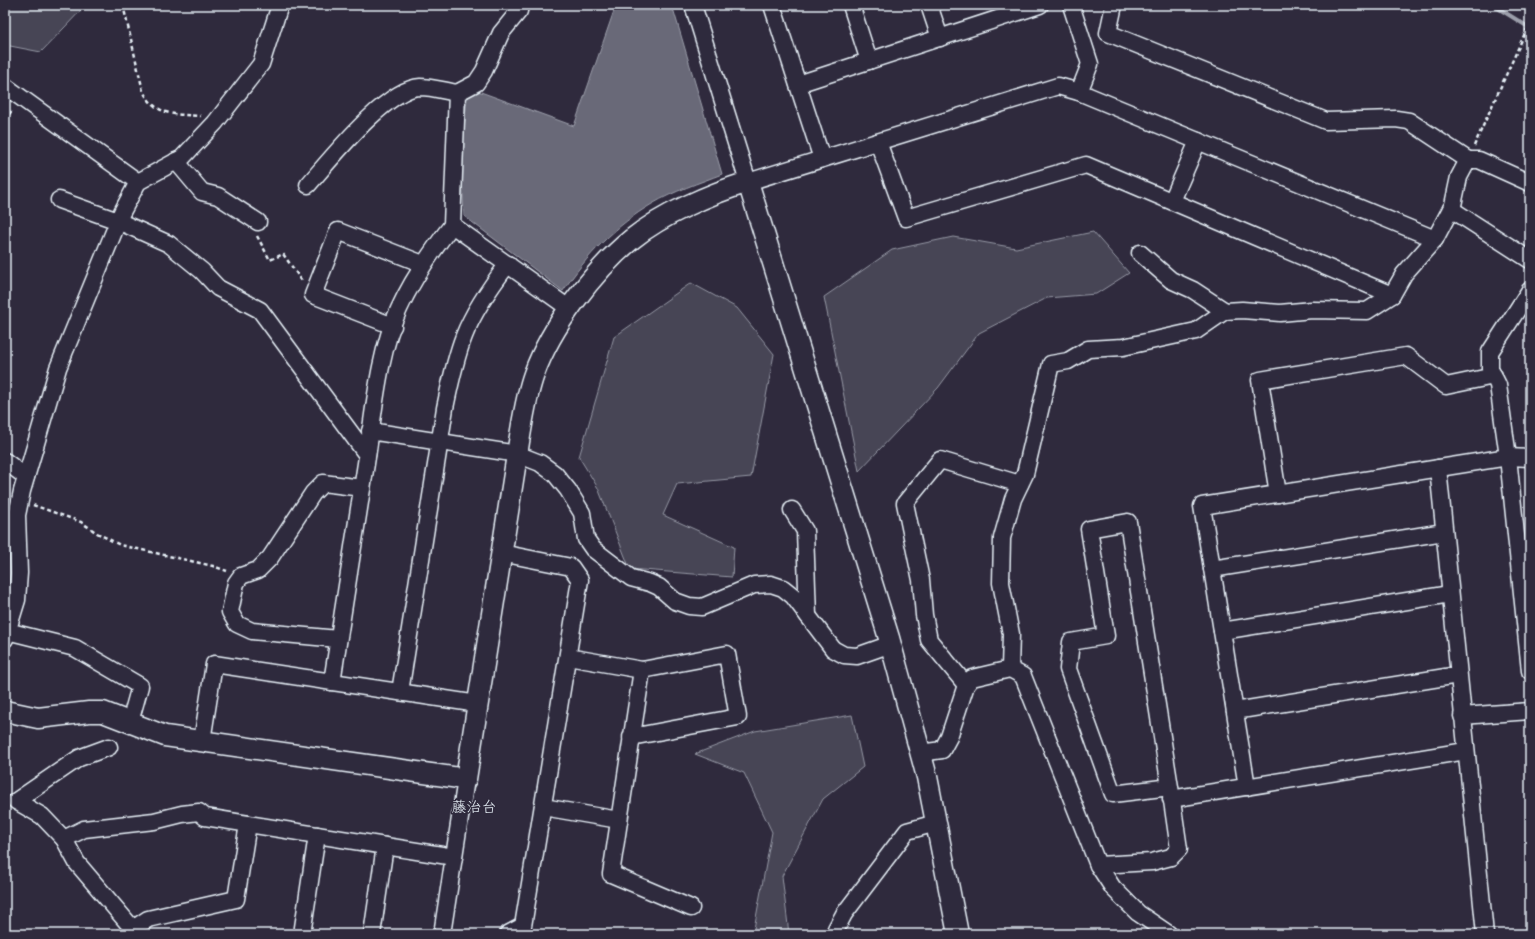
<svg xmlns="http://www.w3.org/2000/svg" width="1535" height="939" viewBox="0 0 1535 939" font-family="Delius,'Klee One',sans-serif">
<rect width="100%" height="100%" fill="#2f2a3d"/>
<filter id="ink" filterUnits="userSpaceOnUse"><feTurbulence type="fractalNoise" baseFrequency=".025" numOctaves="2"/><feDisplacementMap in="SourceGraphic" scale="8" xChannelSelector="R" yChannelSelector="G"/><feConvolveMatrix kernelMatrix="1 2 1 2 8 2 1 2 1" color-interpolation-filters="sRGB"/></filter>
<g filter="url(#ink)">
<!-- green -->
<g fill="#464455" stroke="#979aa6">
<path d="M5,5H86L41,52L5,45Z"/>
<path d="M1093,232L1129,273L1096,294L1047,298L979,333L938,388L859,471L824,297L892,250L953,237L1016,248Z"/>
<path d="M691,283L737,308L774,354L751,477L677,484L663,515L734,547L732,577L630,569L598,488L579,457L614,337Z"/>
<path d="M852,715L863,767L823,799L782,876L789,934H753L772,832L744,773L695,754L755,731Z"/>
</g>
<!-- water -->
<path fill="#696978" stroke="#9c9fab" d="M616,5H672L722,174C699,183 674,191 652,204C616,225 586,256 563,291L464,216L461,158L467,98L478,91L574,126Z"/>
<g fill="none" stroke-linecap="round" stroke-linejoin="round">
<!-- stream -->
<path stroke="#9c9fab" stroke-width="4" d="M1493,5L1530,28"/>
<defs>
<g id="minor">
<path d="M520,5L519,11L501,33L484,71L476,83L457,93L452,225L570,309"/>
<path d="M693,5L748,182L1058,86L1079,92L1435,239"/>
<path d="M772,5L822,159"/>
<path d="M851,5L869,61"/>
<path d="M929,5L940,38"/>
<path d="M1071,5L1090,64L1079,92"/>
<path d="M1114,5L1108,33L1326,121L1396,119L1409,121L1468,160L1459,177L1453,205L1435,239L1404,274L1392,295L1367,311L1312,310L1280,313L1242,310L1225,311L1193,290L1171,280L1140,253"/>
<path d="M798,84L1040,5"/>
<path d="M5,86L138,182"/>
<path d="M878,142L906,218L1086,165L1392,295"/>
<path d="M1468,160H1479L1530,183"/>
<path d="M176,161L202,192L218,196L258,222"/>
<path d="M308,185C330,160 387,88 420,87C432,87 445,91 457,93"/>
<path d="M59,200L118,221L169,244L202,271L218,288L260,310L367,455"/>
<path d="M1172,201L1198,141"/>
<path d="M1451,209L1530,260"/>
<path d="M1530,290L1490,352V369L1498,385L1508,457L1530,671"/>
<path d="M393,326L313,295L338,231L423,264"/>
<path d="M370,431L517,454L540,463L555,474L568,490L582,513L586,539L593,549L631,578L650,583L659,587L675,601L689,606L702,607L754,585L771,584L783,588L793,596L833,649L844,655L857,656L891,644"/>
<path d="M5,461L26,477"/>
<path d="M1438,468L1485,934"/>
<path d="M1278,494L1260,380L1406,356L1446,386L1494,376"/>
<path d="M792,510L805,531L808,616"/>
<path d="M501,553L571,567L580,580L523,926L508,934"/>
<path d="M1212,569L1444,532"/>
<path d="M7,631L75,648L140,686L130,722"/>
<path d="M1222,631L1450,594"/>
<path d="M5,639L17,600L19,573L17,515L22,491L58,368L122,212L138,182L182,158L215,123L261,64L280,5"/>
<path d="M338,639L252,631L237,624L230,612L236,583L241,576L258,570L270,558L313,493L323,483L362,488"/>
<path d="M568,657L642,670L727,654L738,717L631,737"/>
<path d="M1010,669L1011,634L1001,583L1002,538L1013,499L1025,474L1051,364L1068,361L1088,349L1123,347L1196,331L1225,311"/>
<path d="M642,670L611,874L691,908"/>
<path d="M332,682C343,607 355,532 367,457C374,411 379,351 399,309C413,278 432,251 452,225"/>
<path d="M966,685L972,678L1010,669L1023,676L1098,865L1113,888L1138,913L1169,934"/>
<path d="M400,692L445,408C450,384 455,359 464,336C474,310 491,286 508,264"/>
<path d="M1235,711L1458,675"/>
<path d="M1462,716L1530,711"/>
<path d="M202,741L214,664L478,704"/>
<path d="M109,747L79,758L16,801L42,816L64,839L77,863L133,929L148,919L236,899L248,824"/>
<path d="M920,753L942,750L949,737L966,685L929,640L924,615L921,580L905,503L940,460L1020,484"/>
<path d="M1247,787L1202,506L1508,457L1530,458"/>
<path d="M1171,799L1466,751"/>
<path d="M543,807L619,820"/>
<path d="M64,839L84,829L154,821L182,814L199,812L205,817L454,857"/>
<path d="M1098,865L1152,862L1171,857L1179,849L1170,787L1128,522L1089,529L1106,636L1071,642L1068,669L1113,794L1170,787"/>
<path d="M302,934L317,835"/>
<path d="M372,934L385,846"/>
<path d="M442,934L466,779"/>
<path d="M837,934L836,929L844,914L907,831L936,823"/>
</g>
<path id="tertiary" d="M5,711L38,718L89,712H103L165,736L466,779L519,442C523,419 526,396 534,374C551,327 593,271 632,239C663,214 710,194 748,182L889,638L927,777L958,934"/>
</defs>
<!-- minor casing -->
<use href="#minor" stroke="#e8f1f8" stroke-width="19"/>
<!-- tertiary casing -->
<use href="#tertiary" stroke="#e8f1f8" stroke-width="23"/>
<!-- path -->
<g stroke="#e8f1f8" stroke-width="2.5" stroke-dasharray="4 3" stroke-linecap="butt">
<path d="M123,5L143,91C157,117 175,114 201,116"/>
<path d="M5,120L13,109"/>
<path d="M1474,146L1530,22"/>
<path d="M257,236L270,260L283,254L302,281"/>
<path d="M33,505L81,522L97,533L120,545L213,566L227,571"/>
</g>
<!-- minor -->
<use href="#minor" stroke="#2f2a3d" stroke-width="16"/>
<!-- tertiary -->
<use href="#tertiary" stroke="#2f2a3d" stroke-width="20"/>
</g>
</g>
<g text-anchor="middle" dominant-baseline="central" stroke-width="3" stroke-linejoin="round" paint-order="stroke">
<!-- quarter labels -->
<g font-size="15" fill="#e8f1f8" stroke="#2f2a3d">
<text x="474" y="806">藤治台</text>
</g>
</g>
<!-- margin -->
<rect width="1535" height="939" fill="none" stroke="#2f2a3d" stroke-width="20"/>
<rect x="10" y="10" width="1515" height="919" fill="none" stroke="#e8f1f8" stroke-width="1.5" filter="url(#ink)"/>
</svg>
